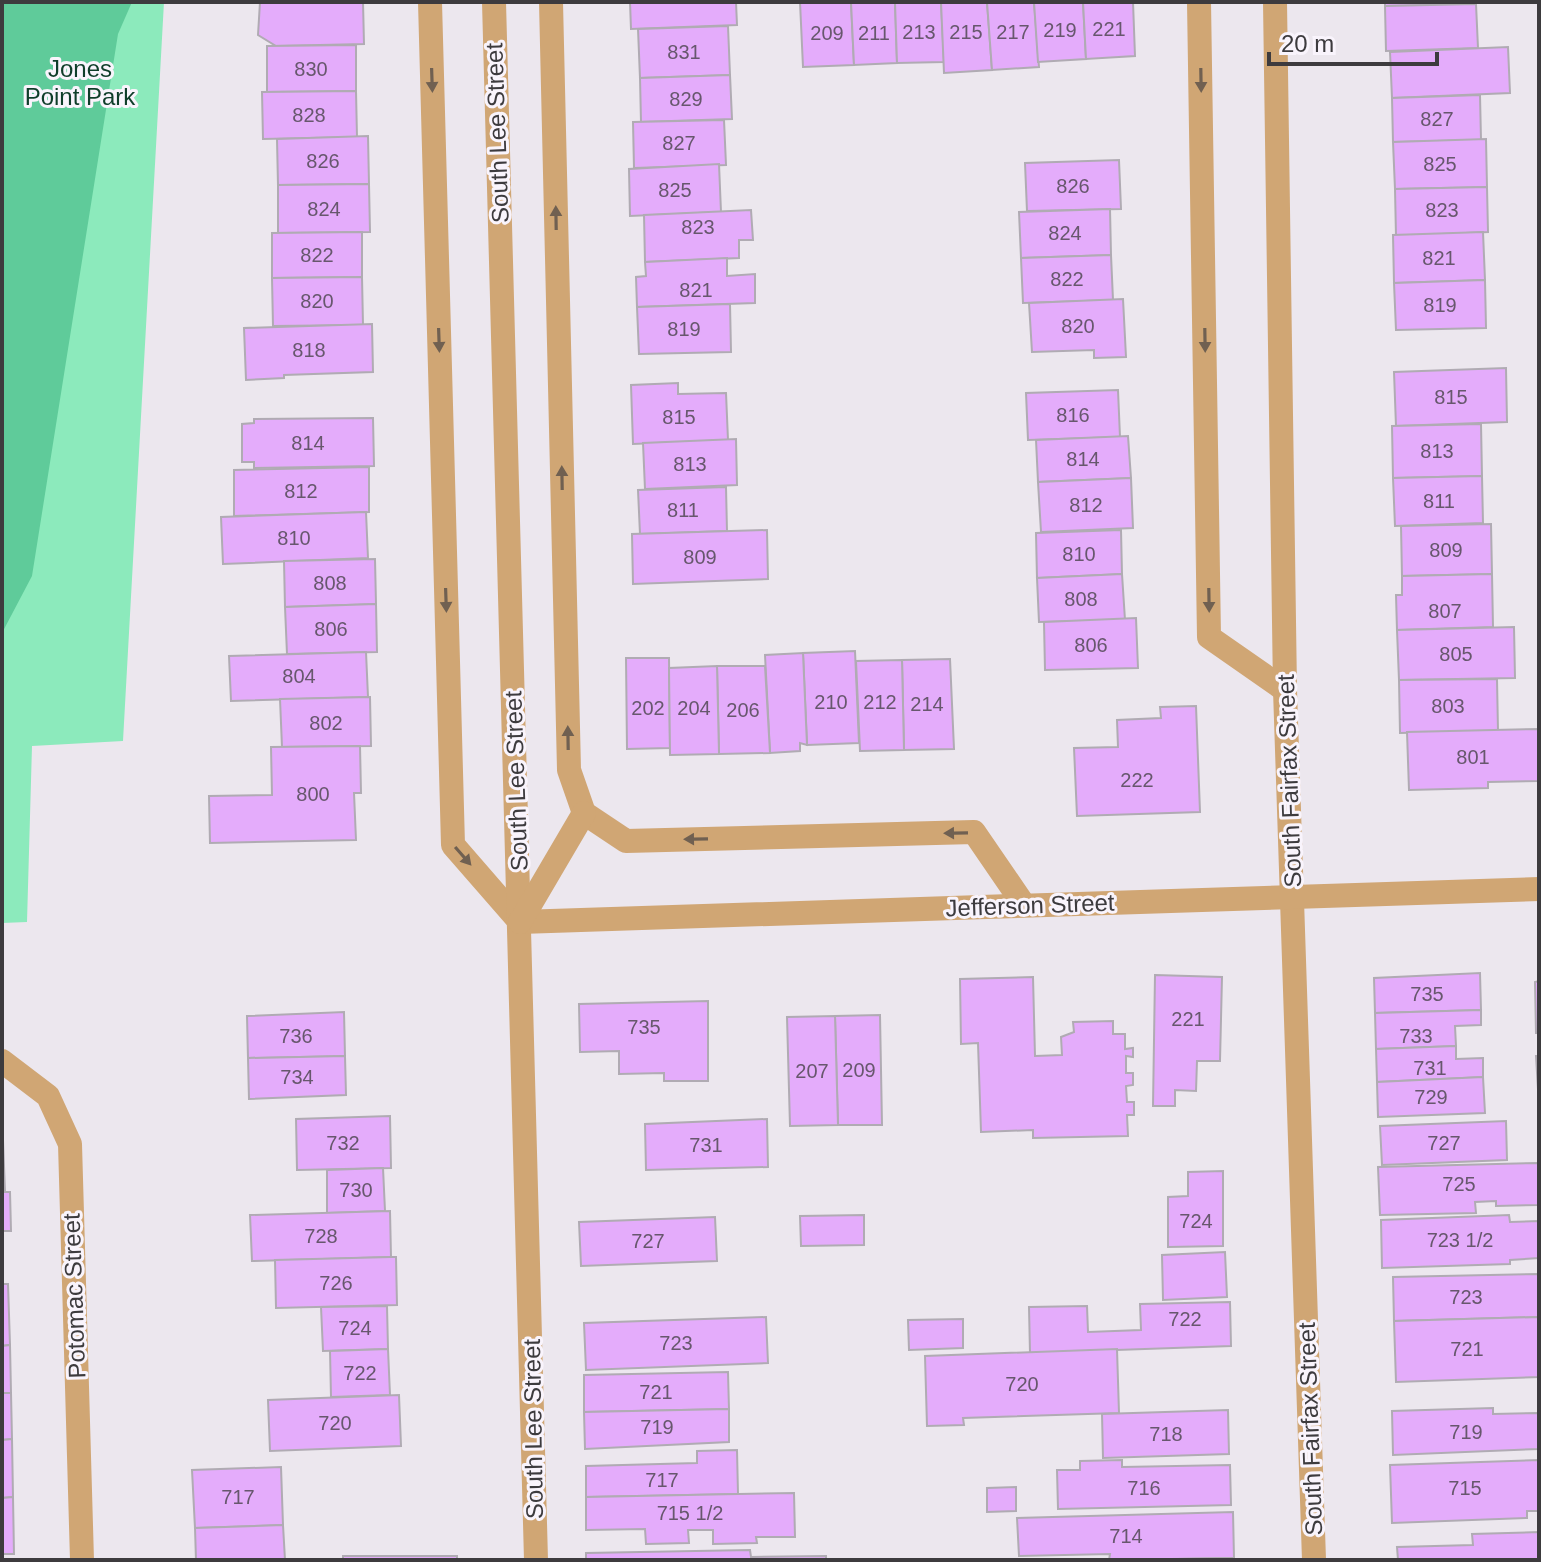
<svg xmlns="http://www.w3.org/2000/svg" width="1541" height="1562" viewBox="0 0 1541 1562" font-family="Arial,sans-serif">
<rect width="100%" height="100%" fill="#ece7ee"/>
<!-- green -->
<path fill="#8ceabc" d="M2,2H164L123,741L32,746L27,922L2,923Z"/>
<!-- forest -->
<path fill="#5fcb9a" d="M2,2H132L118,34L32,576L2,633Z"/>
<!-- building -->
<g fill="#e4acfb" stroke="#b0abb3" stroke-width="2">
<path d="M260,2H363L364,44L276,46L258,35Z"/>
<path d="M630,2H736L737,25L631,29Z"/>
<path d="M800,2H851L854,65L803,67Z"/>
<path d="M851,2H895L897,63L854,65Z"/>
<path d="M895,2H941L944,62L897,63Z"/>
<path d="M941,2H987L992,70L944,73Z"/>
<path d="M987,2H1034L1039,67L992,70Z"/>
<path d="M1034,2H1083L1086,59L1038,62Z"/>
<path d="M1083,2H1133L1135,56L1086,59Z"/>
<path d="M1385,2H1476V4L1385,6Z"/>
<path d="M1476,4L1478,48L1386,51L1385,6Z"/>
<path d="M728,26L730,75L640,78L638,29Z"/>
<path d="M356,45V91L267,92V46Z"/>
<path d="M1508,47L1510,93L1392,98L1390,52Z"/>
<path d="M730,75L732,119L641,122L640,78Z"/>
<path d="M356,91L357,137L263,139L262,92Z"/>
<path d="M1480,95L1481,140L1393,142L1392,98Z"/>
<path d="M724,120L726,165L634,168L633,122Z"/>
<path d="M368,136L369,184L278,185L277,139Z"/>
<path d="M1486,139L1487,187L1395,189L1393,142Z"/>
<path d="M1119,160L1121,209L1027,211L1025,163Z"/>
<path d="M719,164L721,212L630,216L629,169Z"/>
<path d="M369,184L370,232L278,233V185Z"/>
<path d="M1487,187L1488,232L1396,236L1395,189Z"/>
<path d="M1110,209L1111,255L1021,258L1019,212Z"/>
<path d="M751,210L753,240H739V258L645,262L644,215Z"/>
<path d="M362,232V277L272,278V233Z"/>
<path d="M1483,232L1485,280L1394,283L1393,235Z"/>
<path d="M1111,255L1113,300L1023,303L1021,258Z"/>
<path d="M727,258V276L755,274V303L637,307L636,277L646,276L645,262Z"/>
<path d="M362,277L363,325L273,326L272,278Z"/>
<path d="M1485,280L1486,328L1396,330L1394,283Z"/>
<path d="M1123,299L1126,357L1094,358V350L1032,352L1029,303Z"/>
<path d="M730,304L731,352L639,354L637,307Z"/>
<path d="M372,324L373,372L284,375V378L246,380L244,328Z"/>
<path d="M1506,368L1507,422L1396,426L1394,372Z"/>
<path d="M678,383V394L726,393L728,440L633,444L631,385Z"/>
<path d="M1118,390L1120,437L1028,440L1026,393Z"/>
<path d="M373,418L374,466L254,468V462H242V424L254,423V419Z"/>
<path d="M1481,424L1482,476L1393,478L1392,426Z"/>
<path d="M1128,436L1131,478L1038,482L1036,440Z"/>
<path d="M736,439L737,485L645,489L643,443Z"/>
<path d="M369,467V512L234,516V470Z"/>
<path d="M1482,476L1483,523L1395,526L1393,478Z"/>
<path d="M1131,478L1133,528L1041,532L1038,482Z"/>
<path d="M726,487L727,531L640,534L638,490Z"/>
<path d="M366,512L368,558L223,564L221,517Z"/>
<path d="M1491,524L1492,574L1402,576L1401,526Z"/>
<path d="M767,530L768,579L633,584L632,534Z"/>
<path d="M1121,530L1122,574L1037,578L1036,533Z"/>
<path d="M375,559L376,604L285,607L284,561Z"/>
<path d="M1122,574L1125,620L1039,622L1037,578Z"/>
<path d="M1492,574L1493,627L1397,630L1396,595H1402V576Z"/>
<path d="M376,604L377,652L287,654L285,607Z"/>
<path d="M1136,618L1138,668L1045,670L1044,622Z"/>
<path d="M1514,627L1515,678L1399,680L1397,630Z"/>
<path d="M855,651L859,743L807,745L803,653Z"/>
<path d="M366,652L368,697L231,701L229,656Z"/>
<path d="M803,653L807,745L800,743V751L770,753L765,655Z"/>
<path d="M626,658H669L670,748L627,749Z"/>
<path d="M950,659L954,749L904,750L902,660Z"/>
<path d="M902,660L904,750L860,751L856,661Z"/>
<path d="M717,666H765L770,753L719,754Z"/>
<path d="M717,666L719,754L670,755L669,668Z"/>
<path d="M1497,679L1498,731L1400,733L1399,680Z"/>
<path d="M370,697L371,746L282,747L280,699Z"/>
<path d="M1196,706L1200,812L1077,816L1074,748L1118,747L1117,720L1161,718L1160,707Z"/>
<path d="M1539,729V781L1488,782V788L1409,790L1407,732Z"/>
<path d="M360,746L361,793H354L356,840L210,843L209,796L272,795L271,747Z"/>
<path d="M1480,973L1481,1010L1375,1013L1374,978Z"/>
<path d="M1155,975L1222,977L1220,1061H1197L1196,1091L1175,1090V1106H1153Z"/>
<path d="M1033,977L1035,1056L1062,1055L1061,1037L1074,1032L1073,1022L1113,1021V1034H1125V1049L1133,1048V1057L1126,1056V1073H1133V1085L1126,1086L1127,1102H1134V1115H1127L1128,1136L1033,1138V1130L981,1132L978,1043L961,1044L960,979Z"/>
<path d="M1539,981V1033H1536L1535,982Z"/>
<path d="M708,1001V1081H664V1073L619,1074V1051L580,1052L579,1004Z"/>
<path d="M1481,1010V1025L1455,1026L1456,1046L1376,1049L1375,1013Z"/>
<path d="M344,1012L345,1056L248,1058L247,1016Z"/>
<path d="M880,1015L882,1125H838L835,1016Z"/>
<path d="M835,1016L838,1125L790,1126L787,1017Z"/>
<path d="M1456,1046V1059L1483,1058V1077L1377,1082L1376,1049Z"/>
<path d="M345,1056L346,1095L249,1099L248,1058Z"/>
<path d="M1536,1056H1539V1106Z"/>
<path d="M1483,1077L1485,1113L1378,1117L1377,1082Z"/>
<path d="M2,1114L5,1192H10L11,1231H2Z"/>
<path d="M390,1116L391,1168L297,1170L296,1119Z"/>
<path d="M767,1119L768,1167L646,1170L645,1124Z"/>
<path d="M1506,1121L1507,1160L1382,1165L1380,1126Z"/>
<path d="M1539,1163V1205L1496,1206V1201L1475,1202L1476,1213L1380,1215L1378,1167Z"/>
<path d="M383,1168L385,1211L327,1213V1170Z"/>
<path d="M1223,1171V1246L1168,1247V1197L1188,1196V1172Z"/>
<path d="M390,1211L391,1257L252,1261L250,1215Z"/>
<path d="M864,1215V1245L801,1246L800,1216Z"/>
<path d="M1509,1215L1510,1222L1539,1221V1258L1510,1260V1264L1382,1268L1381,1220Z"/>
<path d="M715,1217L717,1261L581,1266L579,1222Z"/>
<path d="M1225,1252L1227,1297L1163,1300L1162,1255Z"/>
<path d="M391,1257H396L397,1305L276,1308L275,1260Z"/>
<path d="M1539,1274V1317L1394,1321L1393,1277Z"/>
<path d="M2,1284H8L10,1345L2,1346Z"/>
<path d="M1230,1302L1231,1346L1030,1353L1029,1307L1087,1306L1088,1332L1141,1330L1140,1304Z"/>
<path d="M387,1306L388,1349L323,1351L321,1307Z"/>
<path d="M766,1317L768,1363L586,1370L584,1323Z"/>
<path d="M1539,1317V1377L1396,1382L1394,1321Z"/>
<path d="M963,1319V1348L909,1350L908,1320Z"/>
<path d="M10,1345L11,1393H2V1346Z"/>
<path d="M388,1349L390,1395L331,1397L330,1351Z"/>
<path d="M1117,1349L1119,1413L963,1418L964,1425L927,1426L925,1356Z"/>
<path d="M728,1372L729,1409L584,1412V1375Z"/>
<path d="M2,1393H11L12,1439L2,1440Z"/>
<path d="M399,1395L401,1446L270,1451L268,1400Z"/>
<path d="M1493,1408V1414L1539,1413V1449L1393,1455L1392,1411Z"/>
<path d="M729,1409V1442L585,1449L584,1412Z"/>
<path d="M1228,1410L1229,1454L1103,1458L1102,1414Z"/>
<path d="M12,1439L13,1497L2,1498V1440Z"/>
<path d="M737,1450L738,1494L586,1497V1466L697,1463V1451Z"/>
<path d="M1122,1460V1467L1230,1465L1231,1505L1058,1509L1057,1470H1080V1461Z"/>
<path d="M1539,1460V1511H1527V1518L1392,1523L1390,1465Z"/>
<path d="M281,1467L283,1525L195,1528L192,1470Z"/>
<path d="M1016,1487V1511L987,1512V1488Z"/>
<path d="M794,1493L795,1537H756L757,1543L713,1544V1530H688L689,1543L646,1544L645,1529L586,1530V1497Z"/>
<path d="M13,1497L14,1554H2V1498Z"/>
<path d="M1233,1512L1234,1558L1109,1560L1110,1554L1019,1556L1017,1518Z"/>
<path d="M283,1525L285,1560H196L195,1528Z"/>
<path d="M1539,1532V1560H1398L1397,1547L1473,1545L1472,1534Z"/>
<path d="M750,1550L751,1557L826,1556V1560H586V1553Z"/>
<rect x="343" y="1556" width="114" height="4"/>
<path d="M1234,1558V1560H1120Z"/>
</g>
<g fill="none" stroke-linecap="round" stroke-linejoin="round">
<!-- minor -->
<g stroke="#d0a674" stroke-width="24">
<path d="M430,2L453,845L520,922"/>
<path d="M494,2L536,1560"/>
<path d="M551,2L569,770L584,813L626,841L974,832L1024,905"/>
<path d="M1199,2L1209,637L1285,690"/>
<path d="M1275,2L1285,690L1314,1560"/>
<path d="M520,922L1539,889"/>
<path d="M520,922L584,813"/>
<path d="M2,1061L48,1096L70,1144L82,1560"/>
</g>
</g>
<!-- one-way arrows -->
<defs><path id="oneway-solid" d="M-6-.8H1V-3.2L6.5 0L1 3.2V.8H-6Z" transform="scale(2)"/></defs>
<g fill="#706051">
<use href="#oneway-solid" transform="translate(432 80) rotate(88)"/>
<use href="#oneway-solid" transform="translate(1201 80) rotate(89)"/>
<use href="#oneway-solid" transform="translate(556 218) rotate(-91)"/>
<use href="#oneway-solid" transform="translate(439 340) rotate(88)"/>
<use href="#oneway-solid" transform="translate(1205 340) rotate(89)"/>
<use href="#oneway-solid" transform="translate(562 478) rotate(-91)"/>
<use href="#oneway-solid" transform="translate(446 600) rotate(88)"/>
<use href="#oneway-solid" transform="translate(1209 600) rotate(89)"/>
<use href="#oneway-solid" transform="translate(568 738) rotate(-91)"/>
<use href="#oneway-solid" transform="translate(956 833) rotate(179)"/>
<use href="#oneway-solid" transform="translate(696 839) rotate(179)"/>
<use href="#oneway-solid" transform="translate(463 856) rotate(49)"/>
</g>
<g text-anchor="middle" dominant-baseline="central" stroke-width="6" stroke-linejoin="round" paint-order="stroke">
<!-- number labels -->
<g font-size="20" fill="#67576d">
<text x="1109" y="29">221</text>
<text x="1060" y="30">219</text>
<text x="919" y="32">213</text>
<text x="966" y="32">215</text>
<text x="1013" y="32">217</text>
<text x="827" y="33">209</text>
<text x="874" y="33">211</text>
<text x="684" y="52">831</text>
<text x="311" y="69">830</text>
<text x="686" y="99">829</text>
<text x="309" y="115">828</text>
<text x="1437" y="119">827</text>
<text x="679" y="143">827</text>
<text x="323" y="161">826</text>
<text x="1440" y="164">825</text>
<text x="1073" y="186">826</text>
<text x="675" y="190">825</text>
<text x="324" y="209">824</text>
<text x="1442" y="210">823</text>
<text x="698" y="227">823</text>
<text x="1065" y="233">824</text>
<text x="317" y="255">822</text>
<text x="1439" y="258">821</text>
<text x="1067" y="279">822</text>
<text x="696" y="290">821</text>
<text x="317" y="301">820</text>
<text x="1440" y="305">819</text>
<text x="1078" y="326">820</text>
<text x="684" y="329">819</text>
<text x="309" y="350">818</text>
<text x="1451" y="397">815</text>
<text x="1073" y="415">816</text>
<text x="679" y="417">815</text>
<text x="308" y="443">814</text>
<text x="1437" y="451">813</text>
<text x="1083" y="459">814</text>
<text x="690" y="464">813</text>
<text x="301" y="491">812</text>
<text x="1439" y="501">811</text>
<text x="1086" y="505">812</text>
<text x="683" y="510">811</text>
<text x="294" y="538">810</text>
<text x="1446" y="550">809</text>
<text x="1079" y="554">810</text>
<text x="700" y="557">809</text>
<text x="330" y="583">808</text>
<text x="1081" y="599">808</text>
<text x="1445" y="611">807</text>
<text x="331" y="629">806</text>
<text x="1091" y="645">806</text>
<text x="1456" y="654">805</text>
<text x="299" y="676">804</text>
<text x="831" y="702">210</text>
<text x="880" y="702">212</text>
<text x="927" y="704">214</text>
<text x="1448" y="706">803</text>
<text x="648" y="708">202</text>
<text x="694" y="708">204</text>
<text x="743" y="710">206</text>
<text x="326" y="723">802</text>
<text x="1473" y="757">801</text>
<text x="1137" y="780">222</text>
<text x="313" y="794">800</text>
<text x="1427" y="994">735</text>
<text x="1188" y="1019">221</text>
<text x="644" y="1027">735</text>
<text x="296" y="1036">736</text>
<text x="1416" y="1036">733</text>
<text x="1430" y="1068">731</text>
<text x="859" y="1070">209</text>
<text x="812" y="1071">207</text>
<text x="297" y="1077">734</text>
<text x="1431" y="1097">729</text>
<text x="343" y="1143">732</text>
<text x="1444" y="1143">727</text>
<text x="706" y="1145">731</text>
<text x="1459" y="1184">725</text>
<text x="356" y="1190">730</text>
<text x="1196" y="1221">724</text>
<text x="321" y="1236">728</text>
<text x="1460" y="1240">723 1/2</text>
<text x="648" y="1241">727</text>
<text x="336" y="1283">726</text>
<text x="1466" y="1297">723</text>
<text x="1185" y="1319">722</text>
<text x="355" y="1328">724</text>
<text x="676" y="1343">723</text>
<text x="1467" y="1349">721</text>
<text x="360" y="1373">722</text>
<text x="1022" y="1384">720</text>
<text x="656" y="1392">721</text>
<text x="335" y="1423">720</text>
<text x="657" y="1427">719</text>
<text x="1466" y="1432">719</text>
<text x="1166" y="1434">718</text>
<text x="662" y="1480">717</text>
<text x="1144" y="1488">716</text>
<text x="1465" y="1488">715</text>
<text x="238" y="1497">717</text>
<text x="690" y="1513">715 1/2</text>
<text x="1126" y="1536">714</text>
</g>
<!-- park labels -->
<g font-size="24" fill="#0f3e2a" stroke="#f9f4fc">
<text x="80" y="68">Jones<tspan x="80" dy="28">Point Park</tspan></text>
</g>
<!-- street labels -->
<g font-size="24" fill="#3d3b3e" stroke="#f9f4fc">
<text transform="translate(497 133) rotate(-92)">South Lee Street</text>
<text transform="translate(516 781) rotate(-92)">South Lee Street</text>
<text transform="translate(1289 781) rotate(-92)">South Fairfax Street</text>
<text transform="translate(1030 905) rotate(-2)">Jefferson Street</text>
<text transform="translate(74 1296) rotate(-92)">Potomac Street</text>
<text transform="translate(533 1429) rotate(-91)">South Lee Street</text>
<text transform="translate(1310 1429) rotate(-92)">South Fairfax Street</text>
</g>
</g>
<!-- border -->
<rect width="1541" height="1562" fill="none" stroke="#3d3b3e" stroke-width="8"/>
<!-- scale -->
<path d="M1269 52v12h168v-12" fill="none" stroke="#3d3b3e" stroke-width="4"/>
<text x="1281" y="52" font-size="24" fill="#3d3b3e" stroke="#f9f4fc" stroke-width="6" paint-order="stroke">20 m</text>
</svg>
